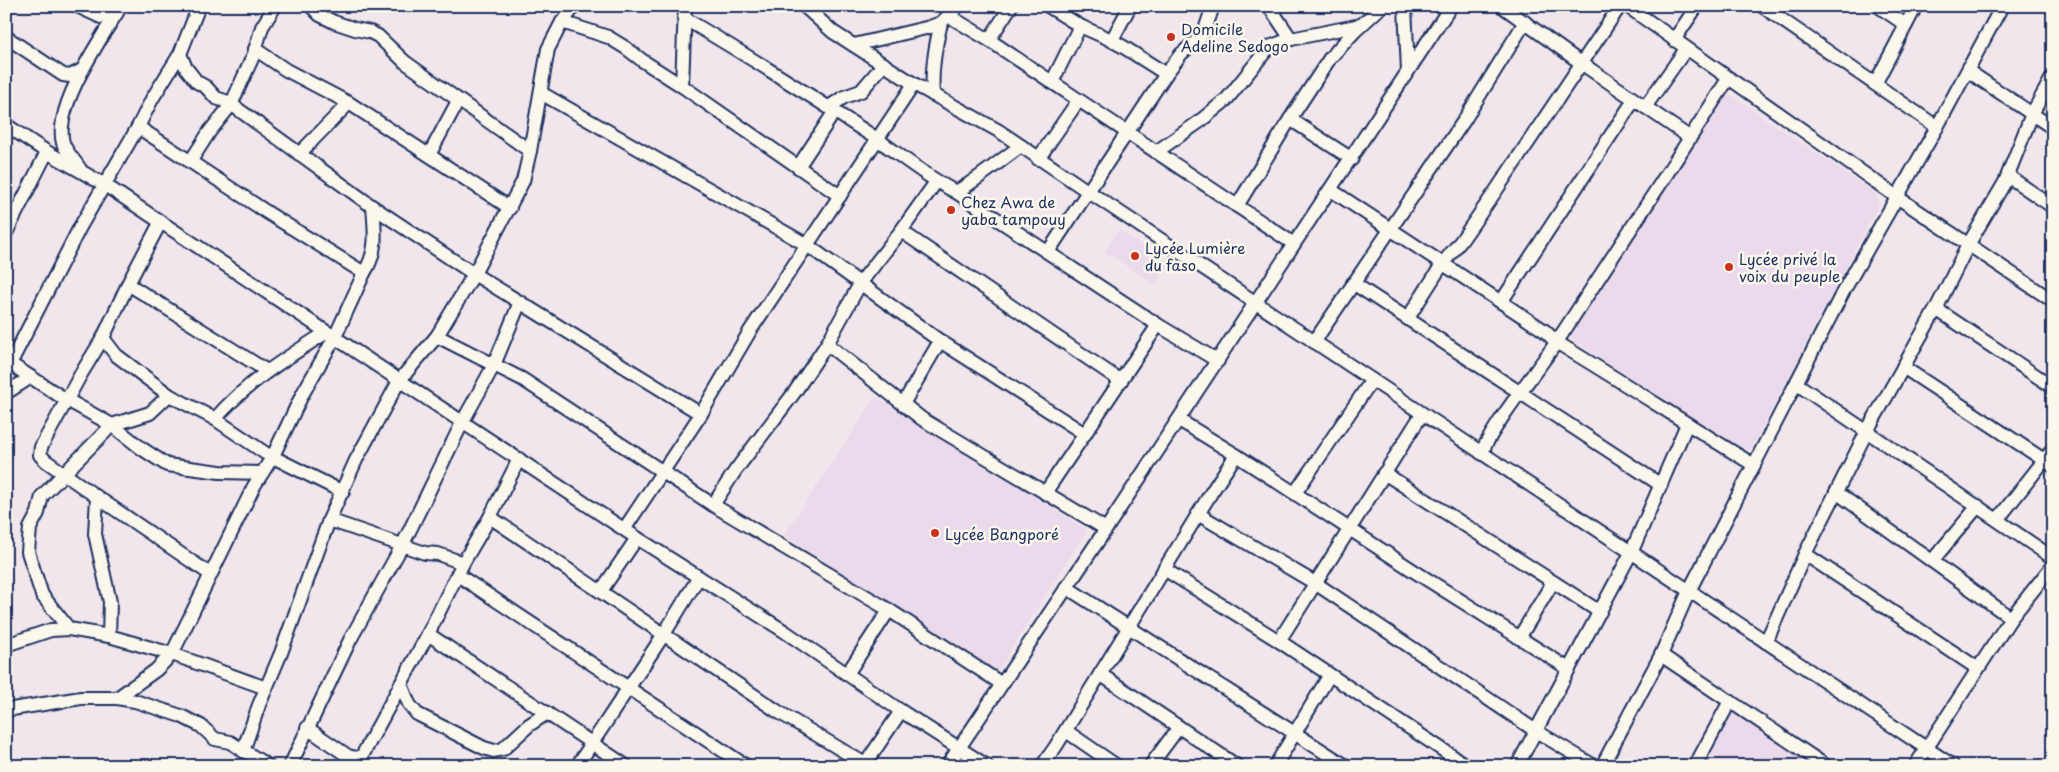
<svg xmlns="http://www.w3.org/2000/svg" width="2059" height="772" viewBox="0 0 2059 772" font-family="'Playpen Sans',sans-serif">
<rect width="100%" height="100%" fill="#f1e6ec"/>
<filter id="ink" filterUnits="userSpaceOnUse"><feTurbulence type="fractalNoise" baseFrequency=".02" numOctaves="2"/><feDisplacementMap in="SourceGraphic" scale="10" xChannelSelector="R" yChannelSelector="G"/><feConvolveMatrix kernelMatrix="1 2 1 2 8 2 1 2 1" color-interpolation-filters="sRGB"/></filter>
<g filter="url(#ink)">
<!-- built -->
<g fill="#eadaec">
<path d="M1728,93L1876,194L1879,204L1751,449L1743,451L1572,340L1570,330Z"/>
<path d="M1118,230L1170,263L1155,284L1105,252Z"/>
<path d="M876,397L1087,530L996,673L784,535Z"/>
<path d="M1734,713L1744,719L1811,766H1703L1729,714Z"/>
</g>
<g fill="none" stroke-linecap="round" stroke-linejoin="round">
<defs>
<g id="minor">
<path d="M77,6L101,17L116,14"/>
<path d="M311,6L320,15L334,22L355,29L370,32L378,36L405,62L530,151"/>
<path d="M804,6L833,32L914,84L999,131L1089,192L1953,766"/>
<path d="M1048,6L1080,26L1105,37L1122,46L1166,74"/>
<path d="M1268,6L1273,12L1291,39"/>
<path d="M1405,6L1408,71"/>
<path d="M1502,6L1581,63L1689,137"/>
<path d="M1627,6L1897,197L2053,301"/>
<path d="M1762,6L1937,127"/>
<path d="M1878,6L1906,25"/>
<path d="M949,16L989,40L1294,244"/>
<path d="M684,18C746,55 807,93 868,133C897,152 924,176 956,192L1158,325L1218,361"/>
<path d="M562,22L608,37L626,48L643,61L682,86L840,196"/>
<path d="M6,37L63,75L70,76L82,70"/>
<path d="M989,40L1011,6"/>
<path d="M1112,40L1130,6"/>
<path d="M1674,40L1697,6"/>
<path d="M854,45L930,27L941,23L958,6"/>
<path d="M255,49L286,70L349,103L510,208"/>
<path d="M180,54L186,68L197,82L206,87L216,98L228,102L373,207L474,274L701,414"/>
<path d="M1968,71L2053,128"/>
<path d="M1052,82L1080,26"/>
<path d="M1875,84L1916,6"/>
<path d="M682,86L685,6"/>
<path d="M541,93L807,245L940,341L1085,434"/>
<path d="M933,95C931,70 935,47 941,23"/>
<path d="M829,107L844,97L861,91L884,64"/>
<path d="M1645,107L1686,49"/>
<path d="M1290,119L1352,159"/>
<path d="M6,125L47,152L105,185L637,538L784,631L901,711L987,766"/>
<path d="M1156,152L1199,122L1227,99L1269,47L1291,39L1361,25"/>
<path d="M299,154L349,103"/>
<path d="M429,155L458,101"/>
<path d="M1038,159L1078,101"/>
<path d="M190,162L210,131L231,105L254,54L262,27L275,6"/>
<path d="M798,167L835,111"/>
<path d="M80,169C75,161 66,152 63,143C53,107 102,37 121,6"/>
<path d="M2008,176L2053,207"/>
<path d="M1331,190L1501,302L1545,331L1556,342C1623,382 1688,425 1754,465"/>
<path d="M956,192C979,179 999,161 1021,146"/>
<path d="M1237,206L1290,119L1330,58L1355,31L1382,6"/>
<path d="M160,223L130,280L103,338L116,355L169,395L215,419L265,453L343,492"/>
<path d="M901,231L1121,381"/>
<path d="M6,233L47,152"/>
<path d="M1048,252L1166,74L1181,54L1200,38L1205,30L1213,6"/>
<path d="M364,273C378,252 375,230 373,207"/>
<path d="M1353,283L1661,485"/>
<path d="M128,284L267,371"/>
<path d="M1501,302L1634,100"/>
<path d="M1936,309L2053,387"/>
<path d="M1408,318L1443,263L1461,241L1495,192L1620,6"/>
<path d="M437,336L522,379L713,505L889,610L1002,684"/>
<path d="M103,338L81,374L41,447L40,455L46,461L97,497L95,534L110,602L109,636"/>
<path d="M1314,342L1463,122L1525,22"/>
<path d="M827,344L922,419L1106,529"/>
<path d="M6,361L60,396L112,425L141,448L167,465L220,472L262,473"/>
<path d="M10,364L80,227L138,127L152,99L180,54L199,6"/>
<path d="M1903,367L2053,466"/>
<path d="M1797,384L2053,558"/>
<path d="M6,393L31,377"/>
<path d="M903,404L940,341"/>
<path d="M215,419C247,382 286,358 327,332"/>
<path d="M1179,420L1236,455L1417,573L1569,669"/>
<path d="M1481,453C1502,412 1532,378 1558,340C1615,254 1672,166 1728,79"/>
<path d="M1384,473L1600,612"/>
<path d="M1836,492L2011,618"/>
<path d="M1045,493L1158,325"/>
<path d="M1295,493L1372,380"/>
<path d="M97,497L210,574"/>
<path d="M713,505L735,471L794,393L827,344L861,282L901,231L936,182"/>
<path d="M1198,514L1315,583L1536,731L1594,766"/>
<path d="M490,517L777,711L865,764"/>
<path d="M1998,519L2053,449"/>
<path d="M329,520L425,553L438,554L463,563"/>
<path d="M625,528L701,414L750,331L914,84"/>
<path d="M1805,554L1977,668"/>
<path d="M1932,561L1978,506"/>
<path d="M1164,569L1279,641L1467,766"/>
<path d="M458,575L746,766"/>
<path d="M1066,587L1346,766"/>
<path d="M601,591L637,538"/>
<path d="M69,629L42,595L28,552L30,528L38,513L42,496L112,425L150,413L169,395"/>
<path d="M428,634L626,766"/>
<path d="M1519,638L1553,582"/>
<path d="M1279,641L1422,414"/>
<path d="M1766,642L1805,554L1867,431L1936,309L1968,245L2005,182L2032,114L2053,76"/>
<path d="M6,645L51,630L69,629L109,636L172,654L266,688"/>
<path d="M1661,655L1826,766"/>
<path d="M847,674L889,610"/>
<path d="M1100,674L1237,766"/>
<path d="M401,684L409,704L417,714L484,748L494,751L503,749L529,725L547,713"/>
<path d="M117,698L156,670L172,654L254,486L273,456L302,395L335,337L364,273L268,213L138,127"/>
<path d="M6,710L81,698H117L135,701L181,716L201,726L215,739L230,742L268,766"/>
<path d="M307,728L348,756L356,758L362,756L428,634L463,563L490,517L519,459"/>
<path d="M1066,731L1117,766"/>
<path d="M243,751L259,705L281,653L329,520L356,460L399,381L437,336L474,274L523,181L530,151L548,49L562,22L575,6"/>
<path d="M290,766L350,640L403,544L463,421L494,365L520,302"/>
<path d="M577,766L664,634L699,577"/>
<path d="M864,766L901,711"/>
<path d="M947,766L1106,529L1451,6"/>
<path d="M1042,766L1056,746L1211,493L1236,455"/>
<path d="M1150,766L1179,727"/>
<path d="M1275,766L1329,676"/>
<path d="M1517,766L1631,553L1687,424"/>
<path d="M1602,766L1661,655L1689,591L1844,290L1937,127L2002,6"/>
<path d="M1695,766L1730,701"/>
<path d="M1915,766L2011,618L2053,565"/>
</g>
</defs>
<!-- minor casing -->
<use href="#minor" stroke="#1b2f5e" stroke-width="16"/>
<!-- minor -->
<use href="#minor" stroke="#fbf7ec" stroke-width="12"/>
</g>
</g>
<!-- markers -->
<g fill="#c8321e" stroke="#fbf7ec" stroke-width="2">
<circle cx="1171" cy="37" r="5"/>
<circle cx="951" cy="210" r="5"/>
<circle cx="1135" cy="256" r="5"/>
<circle cx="1729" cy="267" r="5"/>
<circle cx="935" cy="533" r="5"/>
</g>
<g text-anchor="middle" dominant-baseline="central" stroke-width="5" stroke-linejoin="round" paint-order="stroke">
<!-- poi labels -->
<g font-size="15" fill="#1b2f5e" stroke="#fbf7ec" text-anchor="start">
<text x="1181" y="28">Domicile<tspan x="1181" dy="17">Adeline Sedogo</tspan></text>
<text x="961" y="201">Chez Awa de<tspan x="961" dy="17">yaba tampouy</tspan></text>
<text x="1145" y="247">Lycée Lumière<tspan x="1145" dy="17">du faso</tspan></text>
<text x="1739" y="258">Lycée privé la<tspan x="1739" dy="17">voix du peuple</tspan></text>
<text x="945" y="533">Lycée Bangporé</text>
</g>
</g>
<!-- margin -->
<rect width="2059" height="772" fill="none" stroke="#fbf7ec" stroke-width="25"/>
<rect x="12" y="12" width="2034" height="747" fill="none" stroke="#1b2f5e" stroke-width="2" filter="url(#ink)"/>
</svg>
